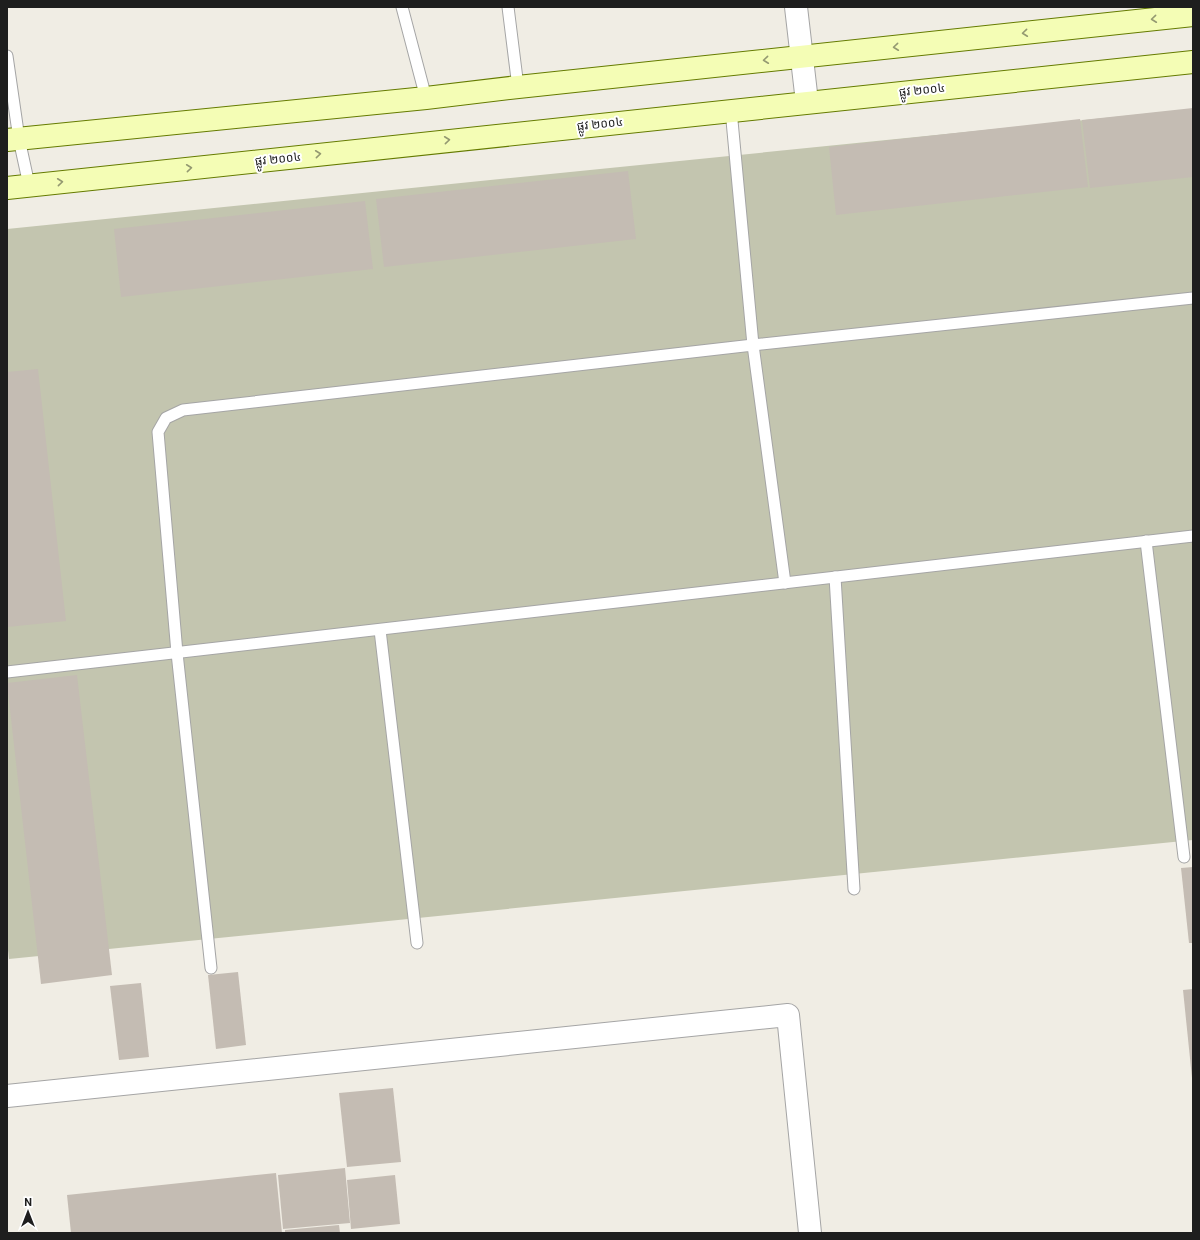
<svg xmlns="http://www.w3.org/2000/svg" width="1200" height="1240" viewBox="0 0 1200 1240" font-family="Roboto,'Noto Sans Khmer',sans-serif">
<rect width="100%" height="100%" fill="#f0ede4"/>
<!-- construction -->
<path fill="#c3c5af" d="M1193,109V840L9,959L7,942V229Z"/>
<!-- building -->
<g fill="#c4bcb3">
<path d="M1193,108V177L1090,188L1082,120Z"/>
<path d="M1080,119L1088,187L836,215L829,147Z"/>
<path d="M628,171L636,239L384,267L376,199Z"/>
<path d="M365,201L373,269L121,297L114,229Z"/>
<path d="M38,369L66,621L7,627V372Z"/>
<path d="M77,675L112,975L41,984L7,683Z"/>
<path d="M1193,867V943H1189L1181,868Z"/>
<path d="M238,972L246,1045L216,1049L208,975Z"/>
<path d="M141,983L149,1057L119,1060L110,986Z"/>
<path d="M1193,989V1078H1192L1183,990Z"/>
<path d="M393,1088L401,1162L347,1167L339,1093Z"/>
<path d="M345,1168L350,1223L283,1229L278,1175Z"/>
<path d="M276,1173L282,1233H71L67,1195Z"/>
<path d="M395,1175L400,1224L351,1229L347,1180Z"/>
<path d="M339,1225L340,1233H285V1230Z"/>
</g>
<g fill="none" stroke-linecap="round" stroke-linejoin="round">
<defs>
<g id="service">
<path d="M402,7L426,98"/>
<path d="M508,7L518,87"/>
<path d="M7,56L19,139L29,185"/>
<path d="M731,110L753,345L1193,298"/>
<path d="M1146,541L1184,857"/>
<path d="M835,577L854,889"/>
<path d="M380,630L417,943"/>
<path d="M7,672L1193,536"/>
<path d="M211,968L177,653L158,432L166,418L183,410L753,345L785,583"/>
</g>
<g id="minor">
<path d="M796,7L807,102"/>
<path d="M7,1096L788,1015L810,1233"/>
</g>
<g id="secondary">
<path d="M7,140L426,98L518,87L1193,15"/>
<path d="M7,188L1193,62"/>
</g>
</defs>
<!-- service casing -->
<use href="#service" stroke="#a5a5a5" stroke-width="13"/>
<!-- minor casing -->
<use href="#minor" stroke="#a5a5a5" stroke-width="24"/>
<!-- secondary casing -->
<use href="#secondary" stroke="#657b00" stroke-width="24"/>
<!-- service -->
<use href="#service" stroke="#fff" stroke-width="11"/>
<!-- minor -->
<use href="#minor" stroke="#fff" stroke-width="22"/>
<!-- secondary -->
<use href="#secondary" stroke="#f4fdb5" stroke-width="22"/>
</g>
<!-- one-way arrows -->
<defs><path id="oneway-chevron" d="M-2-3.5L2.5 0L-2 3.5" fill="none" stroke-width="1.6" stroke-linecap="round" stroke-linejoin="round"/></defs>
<g stroke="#949971">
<use href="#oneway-chevron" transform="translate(1154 19) rotate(174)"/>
<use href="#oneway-chevron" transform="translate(1025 33) rotate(174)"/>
<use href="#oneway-chevron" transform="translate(896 47) rotate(174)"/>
<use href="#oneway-chevron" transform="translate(766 60) rotate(174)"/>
<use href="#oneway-chevron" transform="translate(447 140) rotate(-6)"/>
<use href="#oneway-chevron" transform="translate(318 154) rotate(-6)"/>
<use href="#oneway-chevron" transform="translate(189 168) rotate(-6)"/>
<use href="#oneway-chevron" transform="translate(60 182) rotate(-6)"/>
</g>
<g text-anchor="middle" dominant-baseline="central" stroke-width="4" stroke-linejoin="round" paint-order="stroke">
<!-- street labels -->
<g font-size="12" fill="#1e1e1e" stroke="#fff">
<text transform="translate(922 90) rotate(-6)">ផ្លូវ ២០០៤</text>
<text transform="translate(600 124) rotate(-6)">ផ្លូវ ២០០៤</text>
<text transform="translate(278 159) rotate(-6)">ផ្លូវ ២០០៤</text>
</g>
</g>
<!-- border -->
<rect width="1200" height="1240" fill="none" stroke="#1e1e1e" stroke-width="16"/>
<!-- north arrow -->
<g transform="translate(28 1212)" stroke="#ffffff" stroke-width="3" paint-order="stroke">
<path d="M0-3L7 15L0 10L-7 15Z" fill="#1e1e1e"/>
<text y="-6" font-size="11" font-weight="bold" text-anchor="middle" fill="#1e1e1e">N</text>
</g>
</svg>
